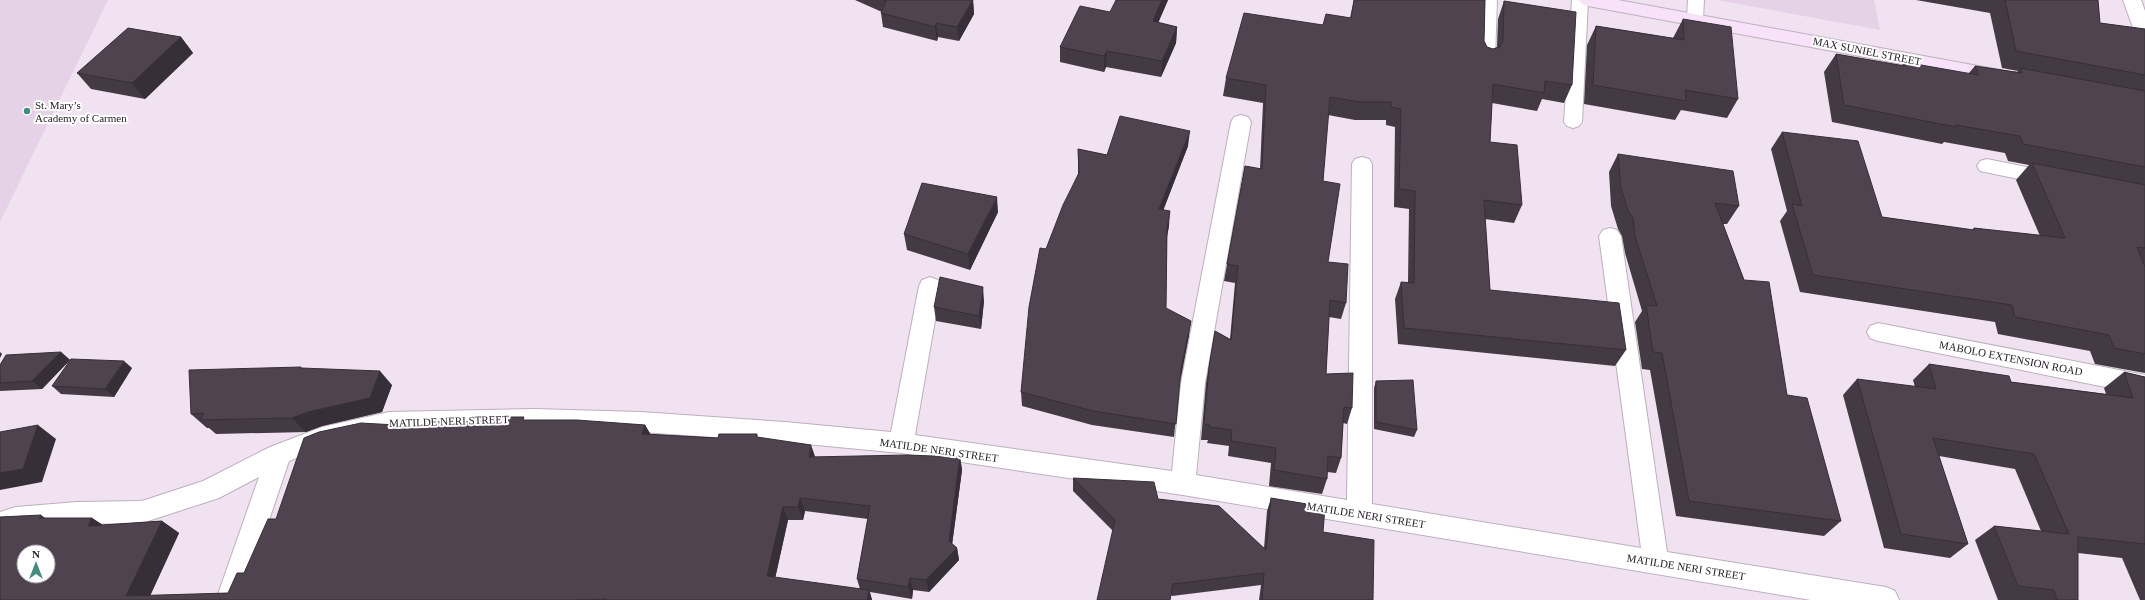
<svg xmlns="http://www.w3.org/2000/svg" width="2145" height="600" viewBox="0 0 2145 600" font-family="Georgia,serif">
<rect width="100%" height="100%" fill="#f0e2f1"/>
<!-- built -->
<g fill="#e5d2e6">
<path d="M0,0H108L0,222Z"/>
<path d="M1717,0H1874L1880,30Z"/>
</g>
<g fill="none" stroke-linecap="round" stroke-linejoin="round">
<defs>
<g id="service">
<path d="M1481,0H1497L1495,59L1493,63L1487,65L1481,63L1479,59Z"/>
<path d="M1572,0H1588L1582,122L1579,126L1573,128L1567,126L1564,122Z"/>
<path d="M1688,0H1704L1703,19L1701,23L1695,24L1689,23L1687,19Z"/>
</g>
<g id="minor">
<path d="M2123,0H2141L2145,11V42L2139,40L2136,36Z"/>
<path d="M1241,115L1248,117L1251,122L1205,383L1196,475L1347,500L1352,164L1355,159L1362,157L1369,159L1372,164V504L1641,548L1599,236L1603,230L1610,228L1617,230L1621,236L1667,552L1886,587L1895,591L1899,600H1811L1183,495L901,453L785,442L641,432L534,429L389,432L332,444L289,461L242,600H216L259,477L219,498L142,523L77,524L16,529L0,534V512L16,507L77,502L142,501L203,481L270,447L322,427L389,412L534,409L641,412L785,422L891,432L919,286L922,280L930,277L938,280L941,286L915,435L1172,471L1181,383L1231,122L1234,117Z"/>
<path d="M1987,159L2052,172L2059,174L2062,179L2059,184L2052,186L1980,171L1977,166L1980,161Z"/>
<path d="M1878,323L2145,375V395L1878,341L1870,338L1867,332L1870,326Z"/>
</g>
<path id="secondary" d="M1579,0H1618L2000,70L2007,72L2009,76L2007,80L2000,82L1588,6L1582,4Z"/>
</defs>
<!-- service casing -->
<use href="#service" stroke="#bdb0be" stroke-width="2"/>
<!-- minor casing -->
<use href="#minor" stroke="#bdb0be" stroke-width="2"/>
<!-- secondary casing -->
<use href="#secondary" stroke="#bdb0be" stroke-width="2"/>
<!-- service -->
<use href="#service" fill="#fff" fill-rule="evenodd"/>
<!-- minor -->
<use href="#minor" fill="#fff" fill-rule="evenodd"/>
<!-- secondary -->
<use href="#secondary" fill="#f8e2f9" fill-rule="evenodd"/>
</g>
<!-- wall -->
<g fill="#443a44" fill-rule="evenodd">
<path d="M855,0H973L974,14L959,41L938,37L937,41L883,27L881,13L882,12Z"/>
<path d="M1168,0L1158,23L1177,27L1176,43L1161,77L1106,67L1104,72L1060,62V47L1110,12Z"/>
<path d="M1354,0H1485L1484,41L1487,47L1493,49L1497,47L1498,19L1504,1L1572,85L1564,103L1542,99L1537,111L1492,103L1490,142L1522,205L1514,223L1485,219L1490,290L1626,350L1615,366L1398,344L1395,299L1401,282H1408L1409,209L1394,207L1395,127L1386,125V120H1355L1328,115L1323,181L1328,262L1346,303L1341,319L1329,317L1326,374L1352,408L1347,424L1343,423L1341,458L1336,473L1327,472V479L1322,494L1269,486L1271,463L1228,456L1229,446L1207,443L1208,440H1201L1206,383L1215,331L1230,339L1235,283L1224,281L1245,166L1260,169L1263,103L1223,96L1226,78L1323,25L1350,18Z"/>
<path d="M1916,0H2098L2100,23L2145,29V373L2095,364L2090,351L1998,334L1995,322L1800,292L1780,221L1787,211L1771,149L1782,132L1882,217L1972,230L1974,228L2040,236L2016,180L2029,165L2008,161L2005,153L1944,142L1942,144L1832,122L1824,72L1836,54L1902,66L1904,62L1968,74L1975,66L2017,72L2018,71L2002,68L1990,13Z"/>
<path d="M1683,19L1738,99L1727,118L1681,110L1675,120L1584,104L1587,45L1596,26L1673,38Z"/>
<path d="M181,37L193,53L145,99L91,89L77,73Z"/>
<path d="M1188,146L1163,210L1169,226L1167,237L1166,308L1189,335L1180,379L1174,437L1092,425L1022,406L1021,392L1046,249L1078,174V149L1107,155Z"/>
<path d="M1618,154L1739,206L1727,224H1723L1787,395L1841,521L1824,536L1676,516L1650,370L1642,369L1635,322L1642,311L1625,253L1622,236L1618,229L1611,206L1609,172Z"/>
<path d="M998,212L970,270L907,250L904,234Z"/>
<path d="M984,301L981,329L936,321L934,307Z"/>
<path d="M61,352L70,360L42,389L0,391V365Z"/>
<path d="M1929,364L2011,382L2106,394L2104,388L2124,372L2145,377V600H2140L2122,558L2078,553V600H1998L1975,540L1994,526L2041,531L2015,469L1939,456L1968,544L1950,558L1884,548L1843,395L1857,379L1915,387L1913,380Z"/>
<path d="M132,368L114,397L61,394L52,386Z"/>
<path d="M303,368L392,385L382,412L322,426L306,432L216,434L209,428H207L191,414Z"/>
<path d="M1376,381L1417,430L1414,437L1374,429V388Z"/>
<path d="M526,420L645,425L650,434L718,438L758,437L815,457H960L962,470L952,544L957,548L959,560L929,592L913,590L912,599L870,592L872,600H0L45,518H92L103,525L162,521L179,533L150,596L228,593L244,573L276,519L432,427ZM805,511L868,519L857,579L860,589L775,578L788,520H803Z"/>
<path d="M1073,478L1158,499L1264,548L1267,511L1271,498L1323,532L1373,600H1259L1261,585L1172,596L1113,531L1073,491Z"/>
</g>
<!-- shaded-wall -->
<g fill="#372f37">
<path d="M963,0H973L974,14L959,41L957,27Z"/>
<path d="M1162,0H1168L1152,37L1153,21Z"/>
<path d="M936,23L938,37L937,41L935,27Z"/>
<path d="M1177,27L1176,43L1161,77L1162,61Z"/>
<path d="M181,37L193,53L145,99L132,83Z"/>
<path d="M1107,51L1106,67L1104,72V56Z"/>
<path d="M1190,131L1188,146L1158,224L1159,209Z"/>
<path d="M997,197L998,212L970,270L968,254Z"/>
<path d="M1170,211L1169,226L1165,244L1167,229Z"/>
<path d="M983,287L984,301L981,329L979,316Z"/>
<path d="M1191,321L1189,335L1180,383L1181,369Z"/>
<path d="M0,352L2,354L0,358Z"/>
<path d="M61,352L70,360L42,389L32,381Z"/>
<path d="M124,361L132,368L114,397L105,389Z"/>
<path d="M380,371L392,385L382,412L322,426L306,432L292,418Z"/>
<path d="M38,425L56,439L42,482L0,490V473Z"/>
<path d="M645,425L653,438L642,434Z"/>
<path d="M811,445L816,459L809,457Z"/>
<path d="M960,457L962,470L951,553L949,541Z"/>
<path d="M800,498L805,511L803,520L798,507Z"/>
<path d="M783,507L788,520L773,588L767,576Z"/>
<path d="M41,515L59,528L39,518Z"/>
<path d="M92,518L110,530L88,526Z"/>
<path d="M162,521L179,533L148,600L126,596Z"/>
<path d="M957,548L959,560L929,592L926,580Z"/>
<path d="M910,578L913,590L912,599L908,587Z"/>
<path d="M869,590L872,600H867Z"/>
</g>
<!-- building -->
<g fill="#4f434f" stroke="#372f37" fill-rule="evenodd">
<path d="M884,0H973L957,27L936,23L935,27L881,13L886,1Z"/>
<path d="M1116,0H1162L1153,21L1177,27L1162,61L1107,51L1104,56L1060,47L1080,6L1110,12Z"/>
<path d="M1354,0H1485L1484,41L1487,47L1493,49L1500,47L1503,41L1504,1L1576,12L1572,85L1545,81L1544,93L1493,84L1490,142L1517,145L1522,205L1484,200L1490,290L1619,303L1626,350L1404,328L1401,282L1414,283L1415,191L1399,189L1401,109L1391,107V102H1360L1330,97L1323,181L1340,184L1328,262L1348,264L1346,303L1330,300L1326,374L1353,373L1352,408L1344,407L1341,458L1328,456L1327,479L1274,470L1276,448L1231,441L1232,430L1210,427V425L1204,424L1209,367L1215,331L1231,340L1238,266L1227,264L1245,166L1262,169L1266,85L1226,78L1244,13L1323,25L1326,14L1351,18Z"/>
<path d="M2005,0H2098L2100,23L2145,29V75L2016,51Z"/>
<path d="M1683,19L1731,27L1738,99L1685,90L1686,101L1593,85L1596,26L1684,40Z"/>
<path d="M128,28L181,37L132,83L77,73Z"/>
<path d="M1836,54L1905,66L1904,62L1978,75L1975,66L2022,73L2020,68L2145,91V167L2023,144L2020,136L1956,125V127L1844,105Z"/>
<path d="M1120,116L1190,131L1159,209L1170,211L1167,229L1166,308L1191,321L1181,369L1176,424L1093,411L1021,392L1029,307L1040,248L1046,249L1063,205L1079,173L1078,149L1107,155Z"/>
<path d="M1782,132L1858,141L1882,217L1974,230V228L2065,238L2032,163L2145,185V248L2137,247L2145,267V354L2114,348L2109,335L2015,317L2012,305L1813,275L1792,204L1802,206Z"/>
<path d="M1618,154L1733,171L1739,206L1715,203L1744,280L1769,282L1787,395L1807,398L1841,521L1689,501L1662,353L1653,352L1646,305L1657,306L1635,236L1633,218L1628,211L1621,188Z"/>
<path d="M922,183L997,197L968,254L904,234Z"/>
<path d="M940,277L983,287L979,316L934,307Z"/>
<path d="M61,352L32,381L0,383V365L6,355Z"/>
<path d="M71,359L124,361L105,389L52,386Z"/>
<path d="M1929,364L2009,376L2011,382L2133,398L2124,372L2145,377V545V544L2078,537V600H2057L2054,590L2018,586L1994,526L2069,534L2034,454L1933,438L1968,544L1901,534L1857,379L1936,389Z"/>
<path d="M301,367V368L380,371L370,398L308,412L292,418L200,420L204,413L191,414L189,370Z"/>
<path d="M1413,380L1417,430L1376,422V381Z"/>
<path d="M493,417H524L523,420H577L645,425L642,434L718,438L719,434H757V437L811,445L809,457L907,455L960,457L949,541L957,548L926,580L910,578L908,587L857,579L870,506L800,498L798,507H783L767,576L869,590L867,600H606V599L574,600H0V517L41,515L39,518H92L88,526L162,521L126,596L228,593L237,573H244L268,519H276L304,438L319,432L361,423L432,427L433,422L492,421ZM24,552H48V576H24Z"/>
<path d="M38,425L23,469L0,473V432Z"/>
<path d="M1073,478L1154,482L1158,499L1219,506L1266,550L1271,498L1325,507L1323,532L1374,540L1373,600H1262L1264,573L1173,584L1170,600H1097L1115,520Z"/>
</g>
<!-- markers -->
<circle fill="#478b80" stroke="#fff" stroke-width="1.5" cx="27" cy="111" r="4"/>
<g text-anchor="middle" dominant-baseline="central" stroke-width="4" stroke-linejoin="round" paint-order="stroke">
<!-- street labels -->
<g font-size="11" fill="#272228" stroke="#fff">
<text transform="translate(1867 51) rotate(11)">MAX SUNIEL STREET</text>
<text transform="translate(2011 358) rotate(11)">MABOLO EXTENSION ROAD</text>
<text transform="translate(449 421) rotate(-2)">MATILDE NERI STREET</text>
<text transform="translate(939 450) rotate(8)">MATILDE NERI STREET</text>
<text transform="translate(1366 515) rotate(9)">MATILDE NERI STREET</text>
<text transform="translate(1686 567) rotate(9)">MATILDE NERI STREET</text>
</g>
<!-- poi labels -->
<g font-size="11" fill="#272228" stroke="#fff" text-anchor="start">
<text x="35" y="105">St. Mary’s<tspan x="35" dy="13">Academy of Carmen</tspan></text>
</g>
</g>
<!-- north arrow -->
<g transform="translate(36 564)"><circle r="19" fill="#ffffff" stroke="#a9a7a9"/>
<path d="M0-3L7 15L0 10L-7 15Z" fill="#478b80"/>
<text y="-6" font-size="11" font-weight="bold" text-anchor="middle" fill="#272228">N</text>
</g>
</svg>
